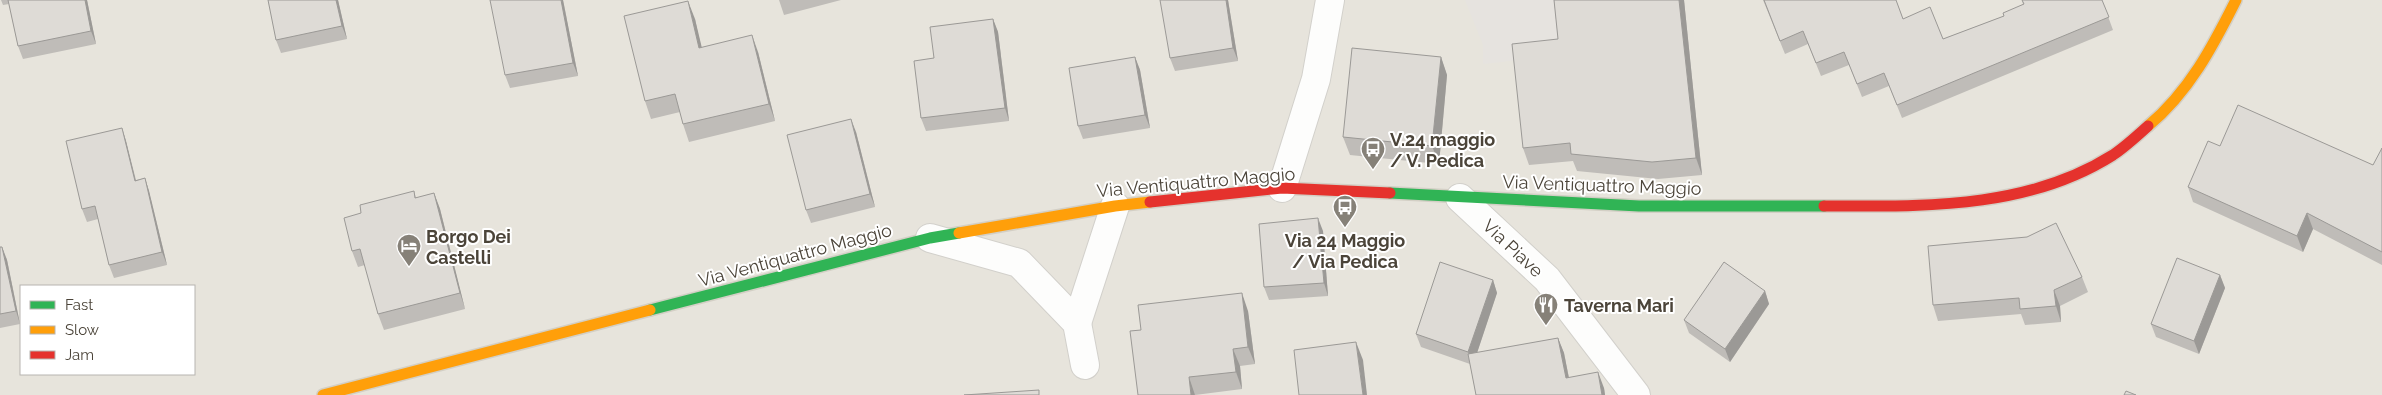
<svg xmlns="http://www.w3.org/2000/svg" width="2382" height="395" viewBox="0 0 2382 395" font-family="Raleway,sans-serif">
<rect width="100%" height="100%" fill="#f4f2ee"/>
<!-- residential -->
<path fill="#e7e4dc" fill-rule="evenodd" d="M0,0H2382V395H0ZM21,286H194V374H21Z"/>
<!-- parking -->
<path fill="#e6e3df" d="M1465,0H1558L1564,55L1483,64V45Z"/>
<g fill="none" stroke-linecap="round" stroke-linejoin="round">
<defs>
<g id="street">
<path d="M1282,188L1316,79L1330,0"/>
<path d="M1460,198L1547,279L1636,395"/>
<path d="M930,238L1019,263L1077,323L1115,206"/>
<path d="M1077,323L1085,365"/>
</g>
<g id="fast">
<path d="M1390,193L1639,206H1824"/>
<path d="M650,310L930,238L959,233"/>
</g>
<g id="slow">
<path d="M2148,126C2189,92 2213,46 2236,0"/>
<path d="M959,233L1115,206L1150,202"/>
<path d="M323,395L650,310"/>
</g>
<g id="jam">
<path d="M1150,202L1282,188L1390,193"/>
<path d="M1824,206C1923,206 2026,210 2113,155C2125,147 2137,136 2148,126"/>
</g>
</defs>
<!-- street casing -->
<use href="#street" stroke="#d2d0cb" stroke-width="30"/>
<!-- fast casing -->
<use href="#fast" stroke="#d3cfc5" stroke-width="14"/>
<!-- slow casing -->
<use href="#slow" stroke="#d3cfc5" stroke-width="14"/>
<!-- jam casing -->
<use href="#jam" stroke="#d3cfc5" stroke-width="14"/>
<!-- street -->
<use href="#street" stroke="#fdfdfc" stroke-width="28"/>
<!-- fast -->
<use href="#fast" stroke="#30b455" stroke-width="11"/>
<!-- slow -->
<use href="#slow" stroke="#ff9f0a" stroke-width="11"/>
<!-- jam -->
<use href="#jam" stroke="#e5322d" stroke-width="11"/>
</g>
<!-- wall -->
<g fill="#bfbcb8">
<path d="M1,0H87L96,44L23,59L18,46L9,4L3,5Z"/>
<path d="M268,0H338L347,39L281,53L276,40Z"/>
<path d="M563,0L578,76L510,88L505,75Z"/>
<path d="M779,0H841L784,15Z"/>
<path d="M1228,0L1238,61L1175,71L1170,58Z"/>
<path d="M1554,0H1684L1702,175L1658,179L1577,171L1573,161L1529,165L1523,148L1558,39Z"/>
<path d="M1763,0H1896L1903,19L1943,39L2004,16L2023,4L2022,0H2102L2113,30L1902,118L1889,86L1862,97L1849,65L1821,76L1808,44L1785,54Z"/>
<path d="M695,19L701,47L758,52L775,121L689,142L683,124L680,112L651,119L645,101Z"/>
<path d="M993,19L998,32L1009,121L926,131L921,118L934,58Z"/>
<path d="M1135,57L1140,70L1150,128L1083,139L1078,126Z"/>
<path d="M1441,57L1447,75L1439,164L1350,155L1343,137Z"/>
<path d="M122,128L126,141L136,180L145,178L149,191L167,265L114,278L109,265L98,219L87,222L82,209Z"/>
<path d="M856,132L875,207L811,223L806,210Z"/>
<path d="M2220,146L2373,165L2382,148V265L2313,229L2303,252L2193,202L2188,187Z"/>
<path d="M414,191L416,198L434,193L440,209L465,309L384,330L378,314L365,265L358,267L352,251L361,213Z"/>
<path d="M1323,231L1328,296L1269,300L1264,287Z"/>
<path d="M0,247H2L7,260L20,324L0,328Z"/>
<path d="M2220,275L2225,288L2199,354L2156,337L2151,324Z"/>
<path d="M2082,277L2088,292L2060,306L2061,322L2025,325L2021,314L1938,321L1933,305Z"/>
<path d="M1493,280L1497,293L1477,353L1558,338L1564,353L1569,378L1604,388L1605,395H1476L1470,364L1421,347L1416,334Z"/>
<path d="M1765,291L1769,304L1730,362L1689,333L1684,320Z"/>
<path d="M1248,311L1255,364L1240,366L1242,389L1195,395L1141,330Z"/>
</g>
<!-- shaded-wall -->
<g fill="#9b9996">
<path d="M85,0H87L96,44L91,31Z"/>
<path d="M336,0H338L347,39L342,26Z"/>
<path d="M561,0H563L578,76L573,63Z"/>
<path d="M1226,0H1228L1238,61L1233,48Z"/>
<path d="M1679,0H1684L1702,175L1696,158Z"/>
<path d="M688,1L695,19L706,65L699,48Z"/>
<path d="M993,19L998,32L1009,121L1005,108Z"/>
<path d="M752,35L758,52L775,121L769,104Z"/>
<path d="M1135,57L1140,70L1150,128L1145,115Z"/>
<path d="M1441,57L1447,75L1439,164L1432,146Z"/>
<path d="M851,119L856,132L875,207L870,194Z"/>
<path d="M122,128L126,141L139,194L135,181Z"/>
<path d="M145,178L149,191L167,265L162,252Z"/>
<path d="M434,193L440,209L465,309L460,293Z"/>
<path d="M2307,213L2313,229L2303,252L2297,236Z"/>
<path d="M1318,218L1323,231L1328,296L1324,283Z"/>
<path d="M2,247L7,260L20,324L16,311Z"/>
<path d="M2220,275L2225,288L2199,354L2194,341Z"/>
<path d="M1493,280L1497,293L1473,365L1468,352Z"/>
<path d="M2054,290L2060,306L2061,322L2056,306Z"/>
<path d="M1765,291L1769,304L1730,362L1725,349Z"/>
<path d="M1242,293L1248,311L1255,364L1248,347Z"/>
<path d="M1558,338L1564,353L1572,394L1566,378Z"/>
<path d="M1356,342L1363,360L1367,395H1363Z"/>
<path d="M1233,349L1240,366L1242,389L1236,372Z"/>
<path d="M1598,372L1604,388L1605,395H1602Z"/>
<path d="M1189,377L1195,395H1191Z"/>
</g>
<!-- building -->
<g fill="#dedbd6" stroke="#9b9996">
<path d="M8,0H85L91,31L18,46Z"/>
<path d="M268,0H336L342,26L276,40Z"/>
<path d="M490,0H561L573,63L505,75Z"/>
<path d="M1160,0H1226L1233,48L1170,58Z"/>
<path d="M1554,0H1679L1696,158L1652,162L1571,154L1570,143L1523,148L1512,44L1558,39Z"/>
<path d="M1764,0H1896L1903,19L1930,7L1943,39L2004,16L2003,13L2024,4L2022,0H2102L2109,17L1897,105L1884,73L1857,84L1844,52L1816,63L1803,31L1780,41Z"/>
<path d="M688,1L699,48L752,35L769,104L683,124L675,94L645,101L624,16Z"/>
<path d="M993,19L1005,108L921,118L914,61L934,58L930,27Z"/>
<path d="M1352,48L1441,57L1432,146L1343,137Z"/>
<path d="M1135,57L1145,115L1078,126L1069,68Z"/>
<path d="M2238,105L2373,165L2382,148V252L2307,213L2297,236L2188,187L2208,141L2220,146Z"/>
<path d="M851,119L870,194L806,210L787,135Z"/>
<path d="M122,128L135,181L145,178L162,252L109,265L95,206L82,209L66,141Z"/>
<path d="M414,191L415,198L434,193L460,293L378,314L360,249L352,251L344,218L361,213L360,205Z"/>
<path d="M1318,218L1324,283L1264,287L1259,224Z"/>
<path d="M2056,223L2082,277L2054,290L2056,306L2020,309L2019,298L1933,305L1928,246L2027,237Z"/>
<path d="M0,247H2L16,311L0,314Z"/>
<path d="M2177,258L2220,275L2194,341L2151,324Z"/>
<path d="M1440,262L1493,280L1468,352L1416,334Z"/>
<path d="M1724,262L1765,291L1725,349L1684,320Z"/>
<path d="M1242,293L1248,347L1233,349L1236,372L1189,377L1191,395H1138L1130,331L1141,330L1138,305Z"/>
<path d="M1558,338L1566,378L1598,372L1602,395H1476L1468,354Z"/>
<path d="M1356,342L1363,395H1299L1294,350Z"/>
<path d="M1039,390V395H964Z"/>
<path d="M2126,391L2136,395H2124Z"/>
</g>
<!-- icons -->
<defs>
<symbol id="bus-pin" viewBox="-11 -11 22 30"><path d="M0 17L-7.5 6A9.5 9.5 0 1 1 7.5 6Z" fill="#868178" stroke="#fff"/><path d="M-5-6H5V4H4V6H2V4H-2V6H-4V4H-5ZM-3.5-4V0h7V-4ZM-3.5 1.2v1.5H-2V1.2ZM2 1.2v1.5H3.5V1.2Z" fill="#fff"/></symbol>
<symbol id="hotel-pin" viewBox="-11 -11 22 30"><path d="M0 17L-7.5 6A9.5 9.5 0 1 1 7.5 6Z" fill="#868178" stroke="#fff"/><path d="M-6-4.5h1.5V1H6V5H4.5V3h-9V5H-6ZM-4 0a1.8 1.8 0 1 1 3.6 0ZM.5 0V-2.5h3Q6-2.5 6 0Z" fill="#fff"/></symbol>
<symbol id="restaurant-pin" viewBox="-11 -11 22 30"><path d="M0 17L-7.5 6A9.5 9.5 0 1 1 7.5 6Z" fill="#868178" stroke="#fff"/><path d="M-5-6h1v4h1v-4h1v4h1v-4h1v5L-1.5 .5V6h-2V.5L-5-1ZM5-6V6H3V1.5H1.5Q1.5-4 5-6Z" fill="#fff"/></symbol>
</defs>
<g fill-rule="evenodd">
<use href="#bus-pin" x="1359" y="135" width="28" height="38"/>
<use href="#bus-pin" x="1331" y="193" width="28" height="38"/>
<use href="#hotel-pin" x="395" y="232" width="28" height="38"/>
<use href="#restaurant-pin" x="1532" y="291" width="28" height="38"/>
</g>
<g text-anchor="middle" dominant-baseline="central" stroke-width="4" stroke-linejoin="round" paint-order="stroke">
<!-- poi labels -->
<g font-size="18" font-weight="bold" fill="#4b4439" stroke="#fff" text-anchor="start">
<text x="1390" y="139">V.24 maggio<tspan x="1390" dy="21">/ V. Pedica</tspan></text>
<text x="426" y="236">Borgo Dei<tspan x="426" dy="21">Castelli</tspan></text>
<text x="1345" y="240" text-anchor="middle">Via 24 Maggio<tspan x="1345" dy="21">/ Via Pedica</tspan></text>
<text x="1564" y="305">Taverna Mari</text>
</g>
<!-- street labels -->
<g font-size="18" fill="#4b4439" stroke="#fff">
<text transform="translate(1196 182) rotate(-5)">Via Ventiquattro Maggio</text>
<text transform="translate(1602 185) rotate(2)">Via Ventiquattro Maggio</text>
<text transform="translate(1513 248) rotate(43)">Via Piave</text>
<text transform="translate(795 255) rotate(-15)">Via Ventiquattro Maggio</text>
</g>
</g>
<!-- legend -->
<rect x="20" y="285" width="175" height="90" fill="#ffffff" stroke="#b7b4b0"/>
<rect x="30" y="301" width="25" height="8" fill="#30b455" stroke="#b7b4b0"/>
<text x="65" y="310" font-size="15" fill="#4b4439">Fast</text>
<rect x="30" y="326" width="25" height="8" fill="#ff9f0a" stroke="#b7b4b0"/>
<text x="65" y="335" font-size="15" fill="#4b4439">Slow</text>
<rect x="30" y="351" width="25" height="8" fill="#e5322d" stroke="#b7b4b0"/>
<text x="65" y="360" font-size="15" fill="#4b4439">Jam</text>
</svg>
